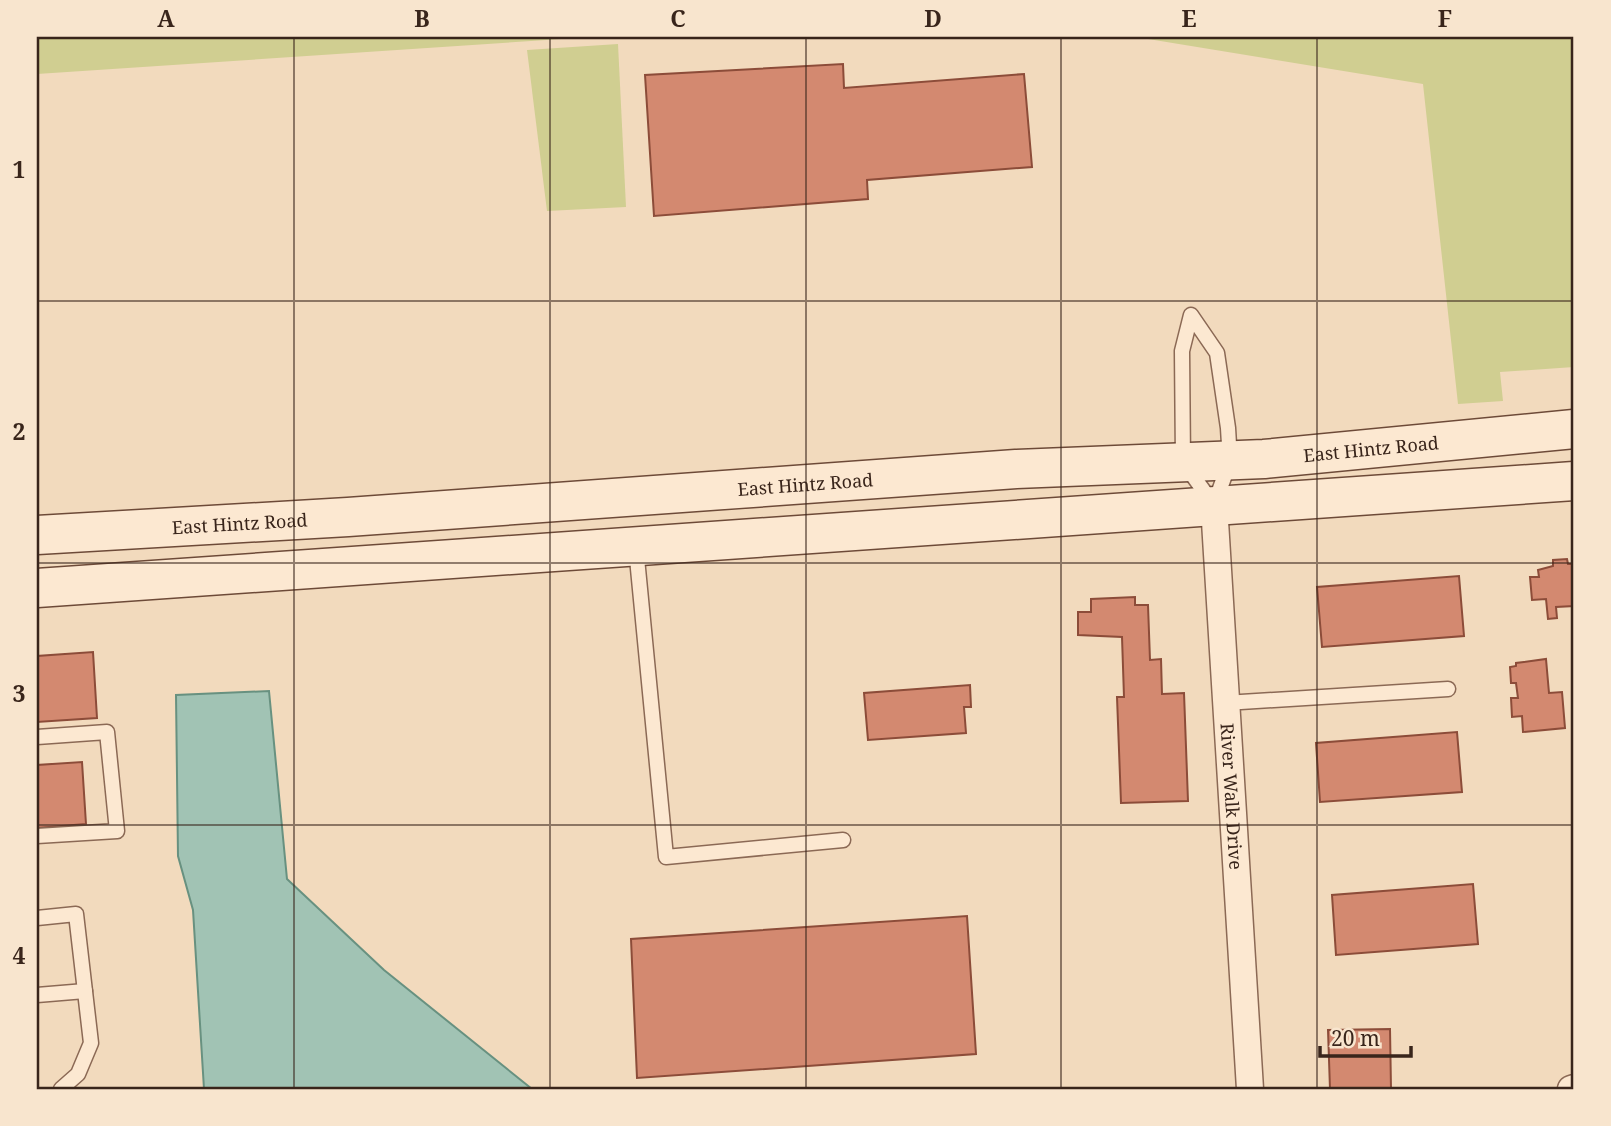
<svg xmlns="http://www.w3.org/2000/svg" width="1611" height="1126" viewBox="0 0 1611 1126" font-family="'Noto Serif',serif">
<rect width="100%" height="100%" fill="#f2dabd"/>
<!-- green -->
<g fill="#d0ce91">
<path d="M37,37H592L37,74Z"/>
<path d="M1136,37H1574V367L1500,372L1503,401L1458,404L1423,84Z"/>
<path d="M618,44L626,207L547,211L527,50Z"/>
</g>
<!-- water -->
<path fill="#a1c3b4" stroke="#689180" stroke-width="2" d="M269,691L287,879L384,970L532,1089H204L193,910L178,856L176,695Z"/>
<!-- building -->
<g fill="#d38970" stroke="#8c4c39" stroke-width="2">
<path d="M843,64L844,88L1024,74L1032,167L867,180L868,199L654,216L645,75Z"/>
<path d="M1567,559L1568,564H1574V606L1556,607L1557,618L1548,619L1546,599L1532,600L1530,577H1539L1538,570L1553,566V560Z"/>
<path d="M1459,576L1464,636L1322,647L1317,587Z"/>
<path d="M1135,597V605H1148L1150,660L1161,659L1162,694L1184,693L1188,801L1121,803L1117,697H1124L1122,637L1078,635V612H1091V599Z"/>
<path d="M93,652L97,718L37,722V656Z"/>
<path d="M1546,659L1549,693L1562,692L1565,728L1523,732L1522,716L1512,717L1511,698H1518L1516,683H1511L1510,667L1516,666V663Z"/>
<path d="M970,685L971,707H964L966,733L868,740L864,693Z"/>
<path d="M1457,732L1462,792L1320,802L1316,743Z"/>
<path d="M82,762L86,824L37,828V765Z"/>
<path d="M1473,884L1478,944L1336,955L1332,895Z"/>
<path d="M967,916L976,1054L637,1078L631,939Z"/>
<path d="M1390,1029L1391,1089H1330L1328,1030Z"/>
</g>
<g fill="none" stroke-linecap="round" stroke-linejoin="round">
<defs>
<g id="lane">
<path d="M1191,315L1217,353L1228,428L1230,461L1214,505L1183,462L1182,351Z"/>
<path d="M636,548L666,857L843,840"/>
<path d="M1225,703L1448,689"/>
<path d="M37,737L107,732L117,831L37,836"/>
<path d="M37,918L76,914L91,1043L78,1074L61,1089"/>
<path d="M37,995L85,991"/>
</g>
<g id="street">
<path id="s1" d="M1214,505L1250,1089"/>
<path d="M1571,1089L1574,1088"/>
</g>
<g id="secondary">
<path id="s2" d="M37,535L348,517L1016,469L1264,459L1574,429"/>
<path d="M37,588L1574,481"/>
</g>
</defs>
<!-- lane casing -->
<use href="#lane" stroke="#8b6955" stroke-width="17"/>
<!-- street casing -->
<use href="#street" stroke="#8b6955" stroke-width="29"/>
<!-- secondary casing -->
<use href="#secondary" stroke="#6d4a38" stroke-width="41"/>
<!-- lane -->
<use href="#lane" stroke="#fce8d1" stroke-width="14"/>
<!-- street -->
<use href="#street" stroke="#fce8d1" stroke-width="26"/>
<!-- secondary -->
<use href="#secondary" stroke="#fce8d1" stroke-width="38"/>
</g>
<!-- grid -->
<path fill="none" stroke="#39251b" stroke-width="2" stroke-opacity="0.55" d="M294,37V1089M550,37V1089M806,37V1089M1061,37V1089M1317,37V1089M37,301H1574M37,563H1574M37,825H1574"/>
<g text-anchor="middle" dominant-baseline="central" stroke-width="7" stroke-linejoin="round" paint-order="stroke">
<!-- street labels -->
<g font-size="18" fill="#39251b" stroke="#f8e5ce">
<text stroke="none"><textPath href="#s2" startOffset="1337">East Hintz Road</textPath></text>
<text stroke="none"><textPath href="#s2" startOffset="770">East Hintz Road</textPath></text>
<text stroke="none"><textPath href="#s2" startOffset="203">East Hintz Road</textPath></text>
<text stroke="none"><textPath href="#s1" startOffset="292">River Walk Drive</textPath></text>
</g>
</g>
<!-- border -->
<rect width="1611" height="1126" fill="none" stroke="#f8e5ce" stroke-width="77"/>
<!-- scale -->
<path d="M1320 1046v10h91v-10" fill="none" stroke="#39251b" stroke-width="3.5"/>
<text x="1331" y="1046" font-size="21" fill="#39251b" stroke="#f8e5ce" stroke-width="5" paint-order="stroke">20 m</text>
<rect x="38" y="38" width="1534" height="1050" fill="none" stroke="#39251b" stroke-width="2.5"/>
<g font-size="23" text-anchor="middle" font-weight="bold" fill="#39251b">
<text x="166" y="27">A</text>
<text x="422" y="27">B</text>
<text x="678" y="27">C</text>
<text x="933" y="27">D</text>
<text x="1189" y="27">E</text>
<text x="1445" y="27">F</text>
<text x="19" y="178">1</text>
<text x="19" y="440">2</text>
<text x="19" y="702">3</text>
<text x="19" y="964">4</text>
</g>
</svg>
